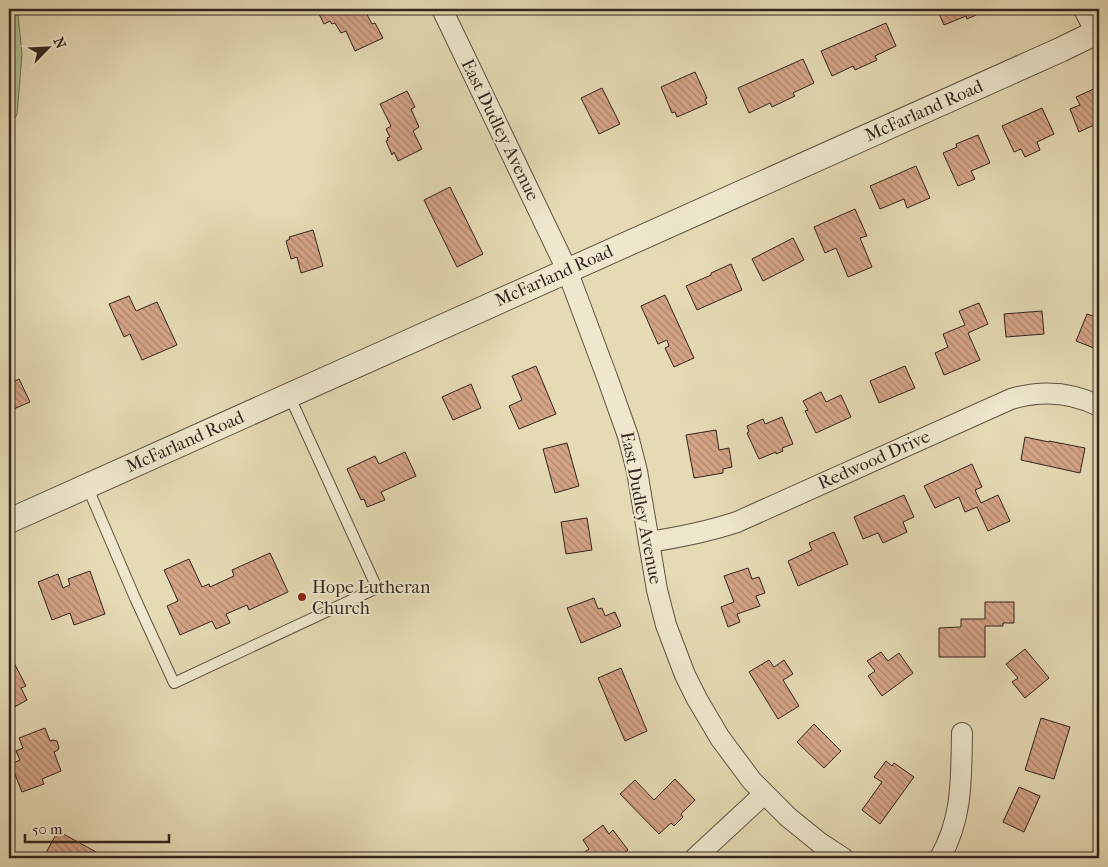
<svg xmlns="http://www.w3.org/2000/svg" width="1108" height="867" viewBox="0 0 1108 867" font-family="'IM FELL French Canon',serif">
<defs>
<pattern id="building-back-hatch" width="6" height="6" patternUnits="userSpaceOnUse" patternTransform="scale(1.25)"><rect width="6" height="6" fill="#d5a487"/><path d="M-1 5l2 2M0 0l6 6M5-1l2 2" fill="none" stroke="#ad856e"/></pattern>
</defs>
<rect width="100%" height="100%" fill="#e5dab4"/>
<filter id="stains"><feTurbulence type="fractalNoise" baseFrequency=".004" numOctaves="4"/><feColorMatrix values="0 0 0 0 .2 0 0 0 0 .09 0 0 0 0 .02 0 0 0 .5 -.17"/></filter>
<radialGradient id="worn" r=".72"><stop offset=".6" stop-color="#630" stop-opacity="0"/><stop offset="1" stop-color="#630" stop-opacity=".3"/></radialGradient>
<!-- green -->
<path fill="#aec192" stroke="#707358" d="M9,9H15L18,15L22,54L17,115L9,125Z"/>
<!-- building -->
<g fill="url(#building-back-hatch)" stroke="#32251f">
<path d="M326,9H352L353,10L356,9H364L372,24L375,23L383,38L355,51L346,31L341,33L335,23L332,24L330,21L324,24L319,14L325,11L324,10Z"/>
<path d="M937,9H989L967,19L966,16L944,25Z"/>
<path d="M886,23L896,46L875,56L877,60L855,70L853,66L832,76L821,51Z"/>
<path d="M803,59L814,83L793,93L795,96L772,107L770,103L749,113L738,88Z"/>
<path d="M695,72L707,98L705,99L707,104L677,117L675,112L672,113L661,87Z"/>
<path d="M1098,87L1099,91V135L1094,125L1079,132L1070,109L1080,105L1076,97Z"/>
<path d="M602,88L620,124L599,134L581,98Z"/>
<path d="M407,91L415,107L411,109L419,127L413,131L422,149L398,161L394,152L392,155L386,141L388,140L387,138L390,137L386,129L391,126L380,104Z"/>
<path d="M1042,108L1054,134L1037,142L1040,150L1025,157L1021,149L1014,152L1002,126Z"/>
<path d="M978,135L990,163L971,171L975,179L958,186L943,153L957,147L956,144Z"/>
<path d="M916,166L930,198L907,208L904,199L880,209L870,186Z"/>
<path d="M450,187L483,254L457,267L424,200Z"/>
<path d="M855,209L867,236L860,238L872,267L848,277L836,248L825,253L814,227Z"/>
<path d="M313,230L323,266L301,273L297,257L291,259L286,241L290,239L289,237Z"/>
<path d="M793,238L804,260L763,281L752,259Z"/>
<path d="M731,264L742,290L697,310L686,286L711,275V273Z"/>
<path d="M665,295L694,358L674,367L665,348L669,346L667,340L658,344L641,306Z"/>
<path d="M129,296L136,311L157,302L177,345L142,360L130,334L124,337L109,304Z"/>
<path d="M979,303L988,324L968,333L980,360L944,375L935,353L948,347L943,334L965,325L959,311Z"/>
<path d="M1042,311L1044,334L1006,337L1004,314Z"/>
<path d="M1087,314L1099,318V350L1076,341Z"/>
<path d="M536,366L556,414L519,429L509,406L522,400L512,376Z"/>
<path d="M905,366L915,388L879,403L870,381Z"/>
<path d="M19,379L30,402L9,411V384Z"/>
<path d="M471,384L481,408L453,420L442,397Z"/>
<path d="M821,392L826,402L841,395L851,417L816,433L805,411L808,410L803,401Z"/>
<path d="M782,417L793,444L782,448L783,451L776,454V452L759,459L747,433L749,432L747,426L763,419L765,424Z"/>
<path d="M716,430L719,450L729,448L732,467L723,469V473L694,478L686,435Z"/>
<path d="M1025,437L1049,442V441L1085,448L1080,473L1021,460Z"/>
<path d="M567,443L579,486L555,493L543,449Z"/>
<path d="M405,452L416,476L381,492L385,500L367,507L364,499L361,500L347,469L375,456L379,464Z"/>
<path d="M972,464L982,487L975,490L981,503L998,495L1010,521L988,531L977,507L965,512L959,497L935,508L924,486Z"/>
<path d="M904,495L914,517L903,522L907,532L883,543L878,533L863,539L854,517Z"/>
<path d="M587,518L592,550L566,554L561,522Z"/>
<path d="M834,532L848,564L798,586L788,561L812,550L809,543Z"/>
<path d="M270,553L288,592L249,610L247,605L226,614L230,623L216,629L212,621L180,635L167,606L178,601L164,570L189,559L202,587L209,584L210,587L234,576L232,570Z"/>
<path d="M748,568L752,579L759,577L765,593L756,596L760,606L737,614L740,622L728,627L721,607L734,602L724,576Z"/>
<path d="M90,571L105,614L74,625L70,613L52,620L38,582L58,574L63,588L70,585L68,579Z"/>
<path d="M594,598L598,609L602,608L605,616L615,612L621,626L581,643L567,608Z"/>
<path d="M985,602H1014V623H1003V626H985V657H939V628L961,627V619H985Z"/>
<path d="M1025,649L1049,678L1025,698L1012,682L1018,678L1006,664Z"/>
<path d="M881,652L888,661L899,653L913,673L882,696L868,676L875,671L867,661Z"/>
<path d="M11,657L26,686L21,688L27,700L9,710V658Z"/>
<path d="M769,660L774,667L784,660L793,674L783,680L799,706L778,719L749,672Z"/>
<path d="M621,668L647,731L625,741L598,678Z"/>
<path d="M1041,718L1070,727L1054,779L1025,770Z"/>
<path d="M814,724L841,751L824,768L797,742Z"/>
<path d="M45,728L50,741L53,740L57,741L59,748L58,750L54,752L61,771L42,779L44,784L22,792L11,764L20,760L16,751L23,748L19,738Z"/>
<path d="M886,761L892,766L894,763L914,777L880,824L862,810L882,782L874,777Z"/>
<path d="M675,779L695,800L681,814L683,817L674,826L671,823L659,834L620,794L635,780L654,800Z"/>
<path d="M1019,787L1040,796L1024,832L1003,822Z"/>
<path d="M603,825L609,834L613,830L628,850L617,858H576L589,849L583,840Z"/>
<path d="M58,831L107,858H43Z"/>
</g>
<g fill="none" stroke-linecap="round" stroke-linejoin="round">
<defs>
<path id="service" d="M87,486L135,598L174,683L377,588L289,395"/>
<g id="minor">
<path d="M442,9L567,270L607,377L628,436L637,471L657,590L666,625L685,675L697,699L720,738L752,781L788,817L820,843L843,858"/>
<path d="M649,542C681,537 707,532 737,522L1011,399C1041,390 1071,392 1099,406"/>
<path d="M695,858L764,794"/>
<path d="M940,858C963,817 961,779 962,733"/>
</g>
<g id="tertiary">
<path d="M1086,9L1098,32"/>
<path d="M9,521L1060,50L1099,31"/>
</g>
</defs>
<!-- service casing -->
<use href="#service" stroke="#5f5244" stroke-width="12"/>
<!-- minor casing -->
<use href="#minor" stroke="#5f5244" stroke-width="22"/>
<!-- tertiary casing -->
<use href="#tertiary" stroke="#5f5244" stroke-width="26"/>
<!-- service -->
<use href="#service" stroke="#eee7ce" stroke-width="10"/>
<!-- minor -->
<use href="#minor" stroke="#eee7ce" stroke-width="20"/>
<!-- tertiary -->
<use href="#tertiary" stroke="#eee7ce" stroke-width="24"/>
</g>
<!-- markers -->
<circle fill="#8f2418" stroke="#eee7ce" stroke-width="2" cx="302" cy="597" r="5"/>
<g text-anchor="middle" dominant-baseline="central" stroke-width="4" stroke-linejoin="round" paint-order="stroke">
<!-- street labels -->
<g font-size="18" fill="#32251f" stroke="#eee7ce">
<text transform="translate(924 111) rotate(-24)">McFarland Road</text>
<text transform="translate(500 130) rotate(64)">East Dudley Avenue</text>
<text transform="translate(554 276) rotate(-24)">McFarland Road</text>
<text transform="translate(185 442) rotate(-24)">McFarland Road</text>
<text transform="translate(874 460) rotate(-24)">Redwood Drive</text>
<text transform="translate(641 508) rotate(79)">East Dudley Avenue</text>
</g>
<!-- poi labels -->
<g font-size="18" fill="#32251f" stroke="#eee7ce" text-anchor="start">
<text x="312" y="587">Hope Lutheran<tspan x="312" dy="21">Church</tspan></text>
</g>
</g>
<!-- margin -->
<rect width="1108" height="867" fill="none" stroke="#e5dab4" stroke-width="30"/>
<rect x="10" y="10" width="1088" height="847" fill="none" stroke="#32251f" stroke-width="2.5"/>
<rect x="15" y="15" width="1078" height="837" fill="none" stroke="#32251f"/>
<!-- north arrow -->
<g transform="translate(48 48) rotate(66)" stroke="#eee7ce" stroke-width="4" paint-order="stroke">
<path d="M0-4L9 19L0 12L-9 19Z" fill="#32251f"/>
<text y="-8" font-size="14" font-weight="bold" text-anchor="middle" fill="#32251f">N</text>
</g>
<!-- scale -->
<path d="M25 834v8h144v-8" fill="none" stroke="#32251f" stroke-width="2.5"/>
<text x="32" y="834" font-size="15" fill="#32251f" stroke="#eee7ce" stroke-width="4" paint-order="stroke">50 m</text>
<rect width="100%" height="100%" filter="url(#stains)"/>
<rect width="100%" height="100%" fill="url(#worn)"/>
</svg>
